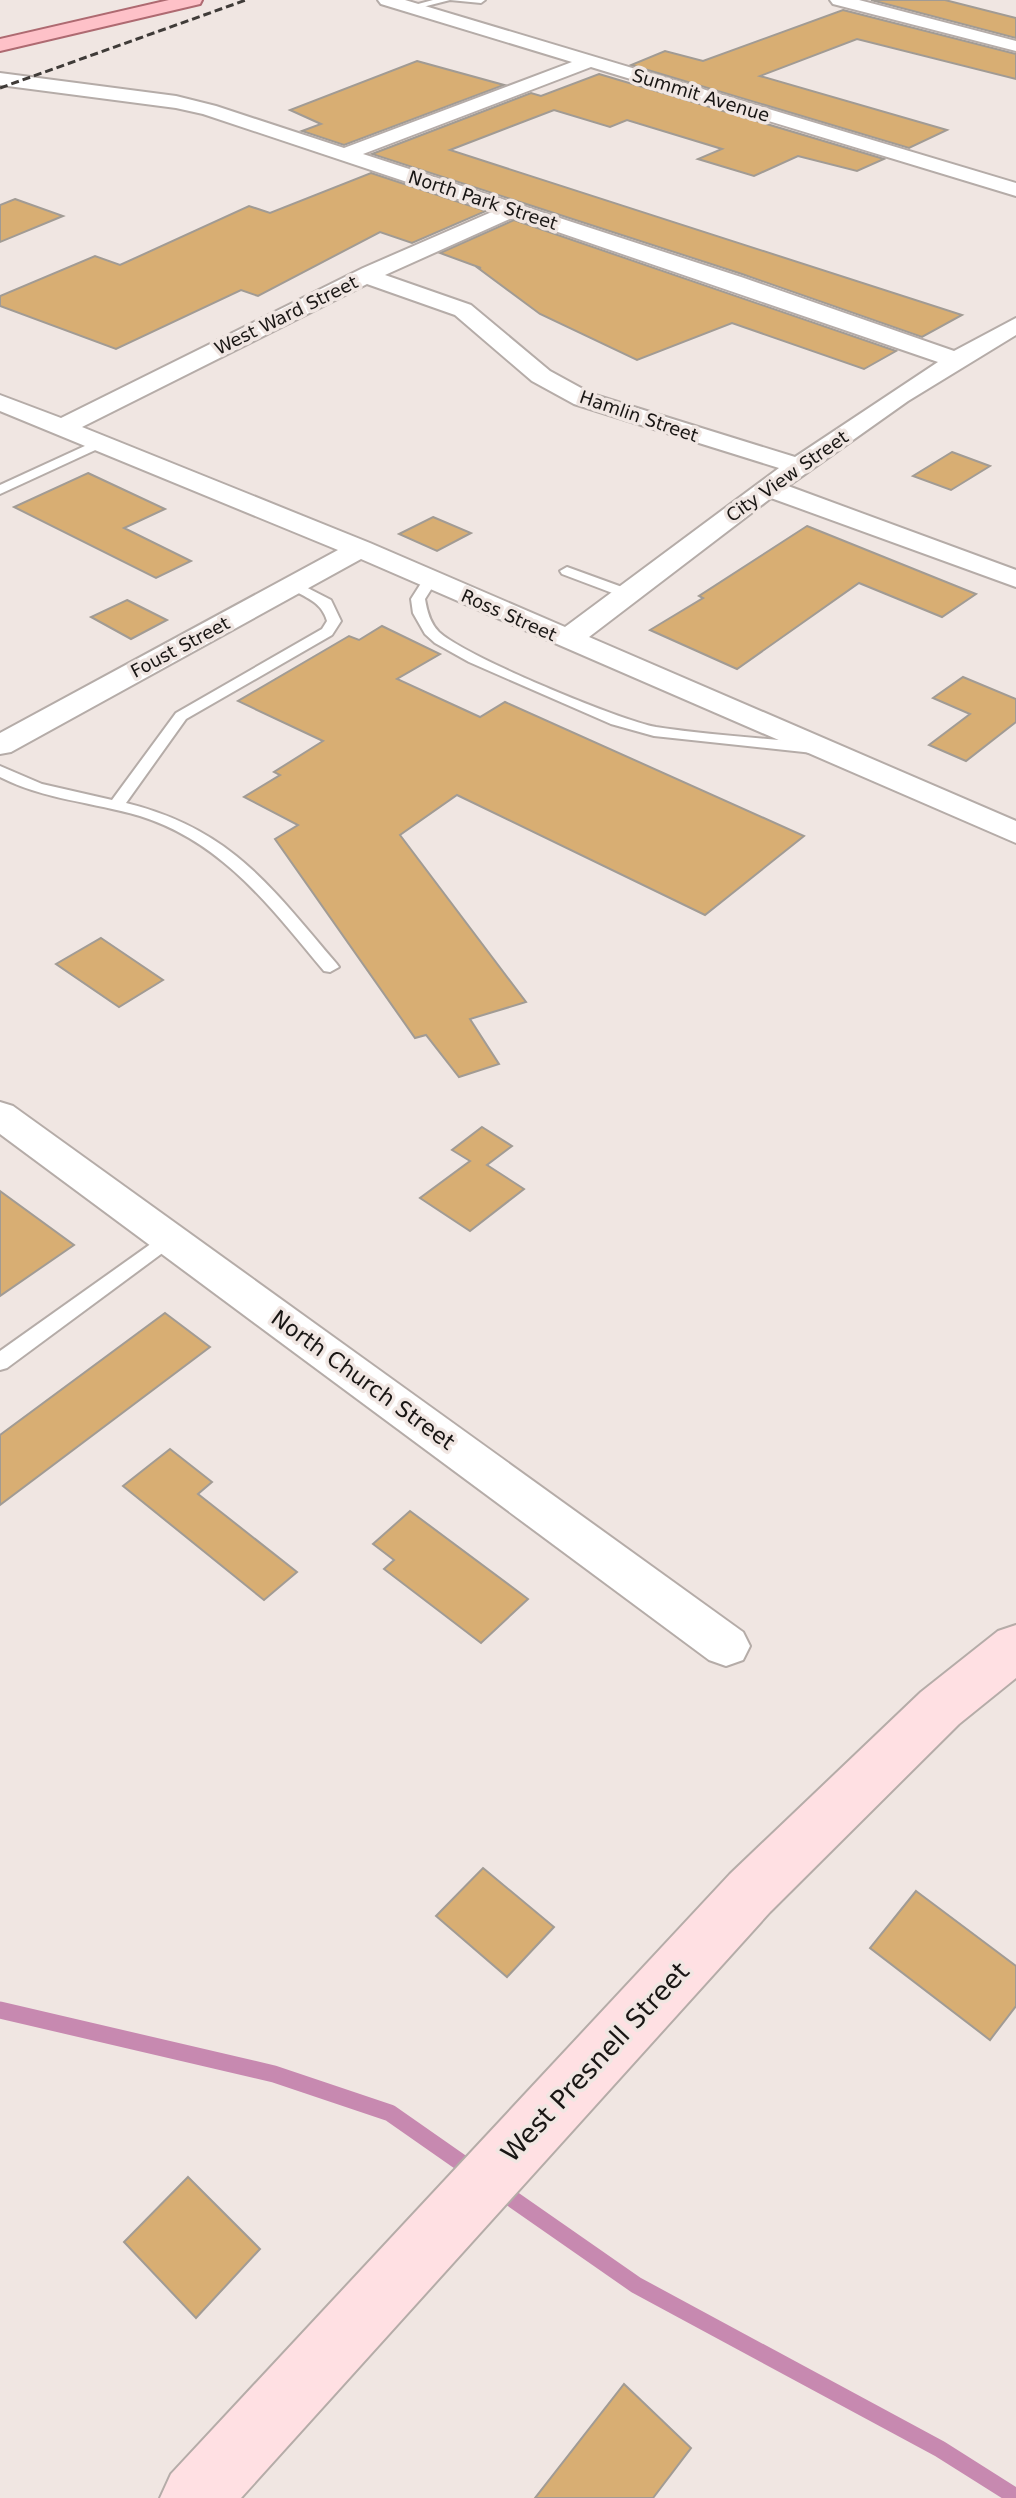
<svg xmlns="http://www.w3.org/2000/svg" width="1016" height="2498" viewBox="0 0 1016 2498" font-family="'DejaVu Sans',sans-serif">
<rect width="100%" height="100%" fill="#f0e6e2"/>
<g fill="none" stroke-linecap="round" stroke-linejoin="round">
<!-- stream -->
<g stroke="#c789b0" stroke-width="17">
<path d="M0,2010L274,2074L390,2113L473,2171"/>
<path d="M501,2191L636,2285L940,2449L1016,2497"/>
</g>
</g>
<!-- building -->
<g fill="#d8ae73" stroke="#a19b94" stroke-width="2">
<path d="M871,0H945L1016,18V38Z"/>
<path d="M843,10L1016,54V79L857,39L760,76L947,130L909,148L631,65L665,51L703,61Z"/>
<path d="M417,61L504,85L344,145L302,131L321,124L290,110Z"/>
<path d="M599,74L884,159L857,171L798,156L754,176L698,159L722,149L627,120L610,127L554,110L450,150L962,315L922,337L742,274L372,154L531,93L541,96Z"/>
<path d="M371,173L486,211L412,243L380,232L258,296L241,290L116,349L0,306V296L95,256L120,265L249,206L270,213Z"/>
<path d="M15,199L63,216L0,242V205Z"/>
<path d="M514,220L896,351L864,369L732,323L637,360L540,314L478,268H481L440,253Z"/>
<path d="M952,452L990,466L951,490L913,476Z"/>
<path d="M88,473L165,509L124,528L191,561L156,578L14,507Z"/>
<path d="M433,517L471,533L437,551L399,534Z"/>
<path d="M807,526L976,594L942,617L859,583L737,669L650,630L703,598L699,596Z"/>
<path d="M127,600L167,620L131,639L91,617Z"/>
<path d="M382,626L440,654L397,679L480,717L505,702L804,836L705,915L457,795L400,835L526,1002L470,1019L499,1064L459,1077L426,1035L415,1038L275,839L298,825L244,797L280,775L274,772L323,741L238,701L349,636L359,640Z"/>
<path d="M963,677L1016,699V722L966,761L929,745L970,714L933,698Z"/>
<path d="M101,938L163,980L119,1007L56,964Z"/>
<path d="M482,1127L512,1146L487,1165L524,1189L470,1231L420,1198L470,1161L452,1150Z"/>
<path d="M0,1191L74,1245L0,1296Z"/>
<path d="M165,1313L210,1347L0,1505V1435Z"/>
<path d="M170,1449L212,1482L198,1494L297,1572L264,1600L123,1486Z"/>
<path d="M410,1511L528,1599L481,1643L384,1569L394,1560L373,1544Z"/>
<path d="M483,1868L554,1927L507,1977L436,1916Z"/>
<path d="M916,1891L1016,1966V2006L990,2040L870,1948Z"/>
<path d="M188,2177L260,2249L196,2318L124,2242Z"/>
<path d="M624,2384L691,2448L653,2498H535Z"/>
</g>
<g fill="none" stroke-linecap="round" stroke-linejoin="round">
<defs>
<g id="service">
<path d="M433,0H485L481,3L450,0L411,10L407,7Z"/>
<path d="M100,439L106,443L104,446L0,494V485Z"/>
<path d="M567,567L633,591L635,594L623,597L562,574L560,571Z"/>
<path d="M430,576L437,580L425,599C427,611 430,623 439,632C465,656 618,720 656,727C707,735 761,738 813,743L821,748L813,753L654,736L611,724L469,662L435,643L425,634L413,613L411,599L425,577Z"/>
<path d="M294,581L331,600L341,621L332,635L186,719L126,803C231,829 270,886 336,963L339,967L330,972L324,971C271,908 223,842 140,816C93,802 45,800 0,777V766L42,784L112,800L176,713L322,629L327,621C322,602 305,597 289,588L287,585Z"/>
<path d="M169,1231L176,1233L179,1238L176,1243L7,1368L0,1370V1351Z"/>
</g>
<g id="minor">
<path d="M378,0H405L1016,183V196L591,67L363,154L741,277L954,351L1016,318V335L908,401L788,486L1016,570V587L771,498L589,637L1016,821V843L361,559L11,752L0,754V733L338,550L0,411V395L61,418L363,268L494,211L203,114L176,108L0,85V73L176,96L216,106L344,148L572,62L381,4ZM514,217L938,362L795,457L592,394L550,371L471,305L385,275ZM367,284L455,315L532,381L574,404L779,468L565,627L370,543L82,427Z"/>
<path d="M830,0H859L1016,41V51L833,4Z"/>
<path d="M0,1102L13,1106L743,1632L750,1646L743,1660L726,1666L709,1660L0,1134Z"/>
</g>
<path id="secondary" d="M1016,1625V1678L959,1724L770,1912L241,2498H160L171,2474L730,1874L921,1692L998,1631Z"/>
<path id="primary" d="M169,0H202L200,4L0,51V39Z"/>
</defs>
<!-- service casing -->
<use href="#service" stroke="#b5aca8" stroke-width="4"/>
<!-- minor casing -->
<use href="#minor" stroke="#b5aca8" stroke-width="4"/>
<!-- secondary casing -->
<use href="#secondary" stroke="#b5aca8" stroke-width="4"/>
<!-- primary casing -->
<use href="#primary" stroke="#ae6a71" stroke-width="4"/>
<!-- service -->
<use href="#service" fill="#fff" fill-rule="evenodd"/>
<!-- minor -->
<use href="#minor" fill="#fff" fill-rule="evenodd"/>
<!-- secondary -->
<use href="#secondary" fill="#ffe0e3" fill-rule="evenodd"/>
<!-- primary -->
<use href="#primary" fill="#fec1c8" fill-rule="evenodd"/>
<!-- rail -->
<path stroke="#3f3b38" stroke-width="3" stroke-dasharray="8 4" stroke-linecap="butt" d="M0,88L246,0"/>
</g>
<g text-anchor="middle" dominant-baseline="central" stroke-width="7" stroke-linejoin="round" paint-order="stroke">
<!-- far-street labels -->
<g font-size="18" fill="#191614" stroke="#f0e6e2">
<text transform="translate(701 95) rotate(17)">Summit Avenue</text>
<text transform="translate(483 200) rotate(18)">North Park Street</text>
<text transform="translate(286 315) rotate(-26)">West Ward Street</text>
<text transform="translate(639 416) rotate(19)">Hamlin Street</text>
<text transform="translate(787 476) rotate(-35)">City View Street</text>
<text transform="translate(509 615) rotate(24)">Ross Street</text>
<text transform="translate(180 647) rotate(-28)">Foust Street</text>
</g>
<!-- street labels -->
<g font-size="22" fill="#191614" stroke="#f0e6e2">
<text transform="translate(363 1380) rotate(36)">North Church Street</text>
</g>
<!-- near-street labels -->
<g font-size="26" fill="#191614" stroke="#f0e6e2">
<text transform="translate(595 2062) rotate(-47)">West Presnell Street</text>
</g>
</g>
</svg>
